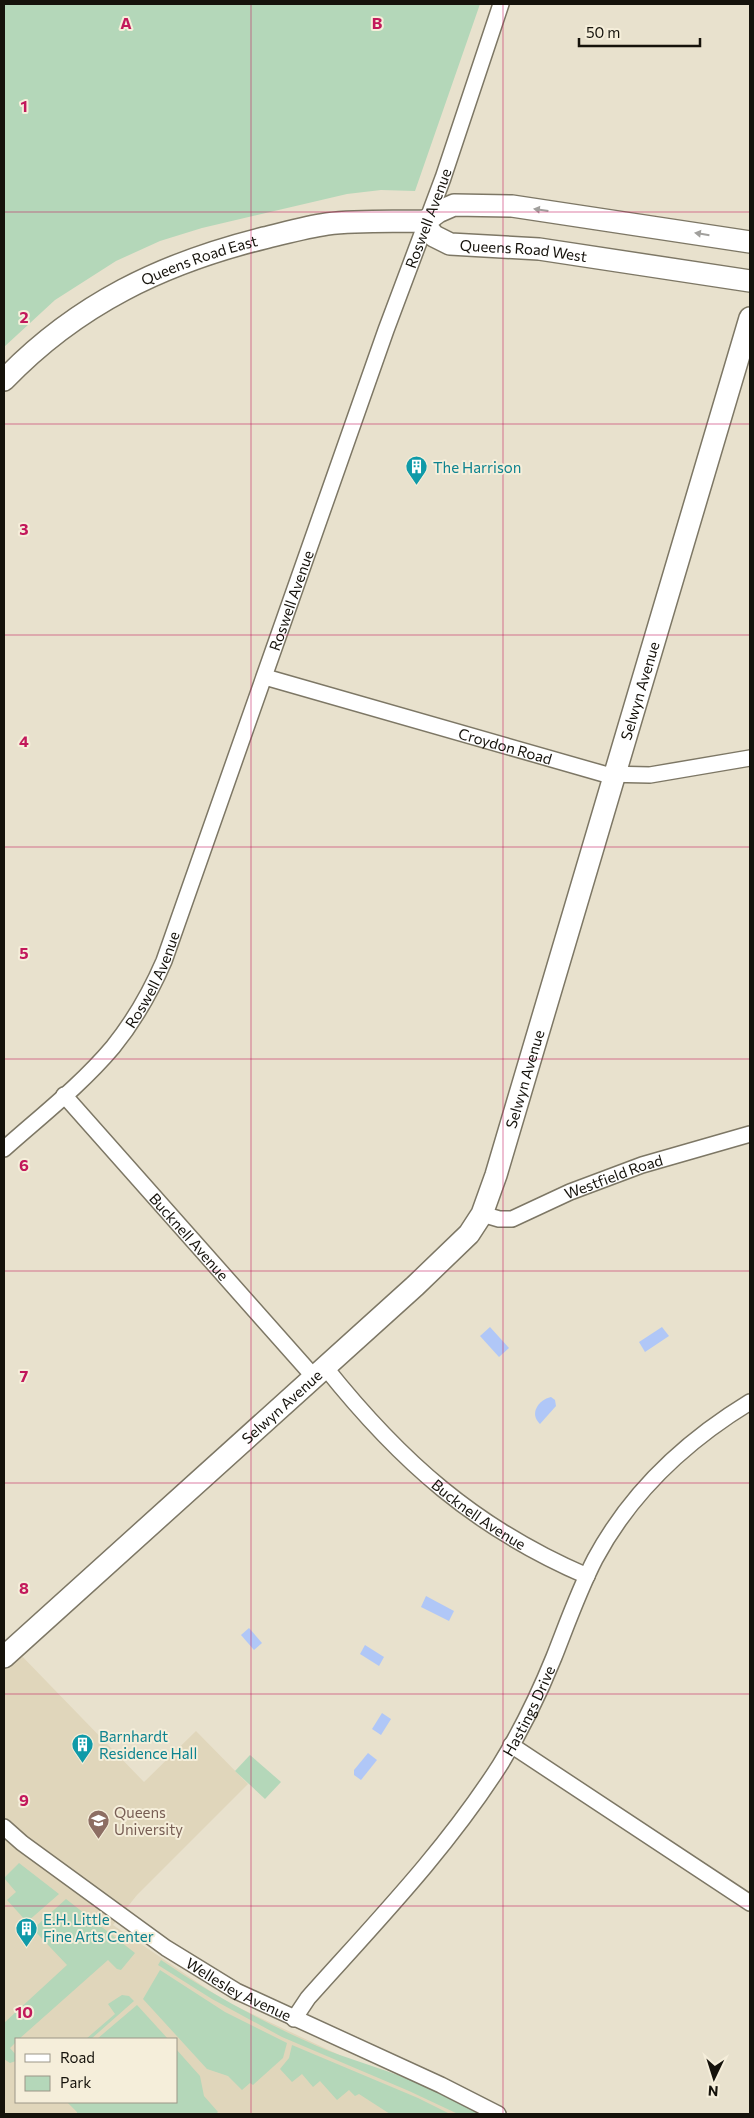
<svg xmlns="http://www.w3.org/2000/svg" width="754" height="2118" viewBox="0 0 754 2118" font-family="Commissioner,sans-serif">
<rect width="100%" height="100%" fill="#e8e1cd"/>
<!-- built -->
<path fill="#e0d6bb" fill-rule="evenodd" d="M17,1651L144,1782L196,1731L248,1784L137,1895L113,1925L225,2001L464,2114H4V1663ZM16,2039H176V2102H16Z"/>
<!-- green -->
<g fill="#b4d7b9">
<path d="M4,4H480L415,191L381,190L347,194L202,228L160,241L116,261L55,300L4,347Z"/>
<path d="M250,1755L281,1782L265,1799L235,1771Z"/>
<path d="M19,1863L59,1894L27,1922L7,1900L16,1892L4,1878Z"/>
<path d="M66,1899L135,1953L121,1970L117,1969L108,1960L19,2039H16V2042L10,2048L16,2055V2061L10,2063L4,2059V2023L67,1965L33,1929Z"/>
<path d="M161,1960C211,1994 262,2022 317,2046C347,2059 379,2067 410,2080C435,2089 458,2102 482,2114H458L409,2091L282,2037L212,1999L158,1965Z"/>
<path d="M160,1970L225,2012L287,2043L283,2058L253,2085L250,2083L242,2090L228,2076L207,2069L143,1999Z"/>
<path d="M122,1995L129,1996L134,2001L91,2039H86L115,2014L108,2004Z"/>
<path d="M137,2005L168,2039H97Z"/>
<path d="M292,2045L418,2098L450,2114H390L359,2094L355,2096L349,2090L337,2100L320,2081L313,2087L302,2074L292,2082L280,2069L289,2058Z"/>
<path d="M176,2049L200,2076L204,2096L218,2112L216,2114H77V2112L67,2102H176Z"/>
</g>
<!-- water -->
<g fill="#b0c7f7">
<path d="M490,1327L509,1348L499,1357L480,1336Z"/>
<path d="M662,1327L669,1336L645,1352L639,1342Z"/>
<path d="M551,1397L555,1400L556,1406L540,1424C529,1414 538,1400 551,1397Z"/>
<path d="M426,1596L454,1611L449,1621L421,1607Z"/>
<path d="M249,1628L262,1643L254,1650L241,1635Z"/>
<path d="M365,1645L384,1657L379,1666L360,1654Z"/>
<path d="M382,1713L391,1719L381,1735L372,1729Z"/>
<path d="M368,1753L377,1760L361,1780L354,1775V1770Z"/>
</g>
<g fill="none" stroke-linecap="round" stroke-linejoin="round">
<defs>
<g id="street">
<path id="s1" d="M265,677L604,774L650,775L750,758"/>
<path id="s2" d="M64,1095L314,1377"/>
<path id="s3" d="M4,1149C41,1116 81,1085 113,1047C134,1021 151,991 164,961L386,330L443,178L501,4"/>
<path id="s4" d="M482,1214L499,1219H512L570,1192L642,1165L750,1134"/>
<path id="s5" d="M325,1367C400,1461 475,1528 587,1576"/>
<path d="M511,1745L750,1903"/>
<path id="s6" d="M4,1827L22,1843L166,1948L236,1991L441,2085L498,2114"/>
<path id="s7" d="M294,2019L308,1998C375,1923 445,1851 500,1765C521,1731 539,1694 554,1657C567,1624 579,1590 595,1559C631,1492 686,1441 750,1402"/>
</g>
<g id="secondary">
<path id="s8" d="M426,221L429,230L434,236L450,244L539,249L750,281"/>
<path d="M426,221L438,212L454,205L512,206L750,242"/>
<path id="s9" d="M4,380C77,304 163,263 264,238C285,233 306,227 327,224C360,220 393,222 426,221"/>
<path id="s10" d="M4,1657L415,1286L469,1234L482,1214L496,1175L750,318"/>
</g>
</defs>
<!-- street casing -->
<use href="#street" stroke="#7d7765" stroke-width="18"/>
<!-- secondary casing -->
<use href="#secondary" stroke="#7d7765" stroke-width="24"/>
<!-- street -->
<use href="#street" stroke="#fff" stroke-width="15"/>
<!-- secondary -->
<use href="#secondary" stroke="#fff" stroke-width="21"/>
</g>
<!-- one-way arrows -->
<defs><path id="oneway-solid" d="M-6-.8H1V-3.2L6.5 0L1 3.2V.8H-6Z" transform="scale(1.25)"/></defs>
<g fill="#a1a09d">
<use href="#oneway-solid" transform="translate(541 210) rotate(-172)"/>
<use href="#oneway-solid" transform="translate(702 234) rotate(-171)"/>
</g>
<!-- grid -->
<path fill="none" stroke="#c2185b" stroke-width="1" stroke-opacity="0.55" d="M251,4V2114M503,4V2114M4,212H750M4,424H750M4,635H750M4,847H750M4,1059H750M4,1271H750M4,1483H750M4,1694H750M4,1906H750"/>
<!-- icons -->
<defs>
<symbol id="building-pin" viewBox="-11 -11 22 30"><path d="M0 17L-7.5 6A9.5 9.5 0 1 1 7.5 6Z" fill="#0f9aa8" stroke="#f5eeda"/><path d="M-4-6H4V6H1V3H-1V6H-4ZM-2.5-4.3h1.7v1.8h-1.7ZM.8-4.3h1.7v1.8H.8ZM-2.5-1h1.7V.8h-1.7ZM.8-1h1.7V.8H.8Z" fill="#fff"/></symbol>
<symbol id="university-pin" viewBox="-11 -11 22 30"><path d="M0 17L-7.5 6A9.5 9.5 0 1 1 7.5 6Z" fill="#8d6e63" stroke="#f5eeda"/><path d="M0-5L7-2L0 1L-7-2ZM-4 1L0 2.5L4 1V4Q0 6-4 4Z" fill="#fff"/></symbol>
</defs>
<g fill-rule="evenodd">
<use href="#building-pin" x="404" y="454" width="25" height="34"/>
<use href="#building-pin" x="70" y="1732" width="25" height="34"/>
<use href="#university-pin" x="86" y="1808" width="25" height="34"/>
<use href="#building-pin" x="14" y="1916" width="25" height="34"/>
</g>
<g text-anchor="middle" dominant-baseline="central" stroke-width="4" stroke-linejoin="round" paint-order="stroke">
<!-- street labels -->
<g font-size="15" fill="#15120b" stroke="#f5eeda">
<text stroke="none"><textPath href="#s3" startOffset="1038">Roswell Avenue</textPath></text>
<text stroke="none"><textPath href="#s8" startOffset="109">Queens Road West</textPath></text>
<text stroke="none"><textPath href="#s9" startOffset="232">Queens Road East</textPath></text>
<text stroke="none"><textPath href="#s3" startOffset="632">Roswell Avenue</textPath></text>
<text stroke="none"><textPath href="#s10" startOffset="1199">Selwyn Avenue</textPath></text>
<text stroke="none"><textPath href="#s1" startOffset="250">Croydon Road</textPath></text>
<text stroke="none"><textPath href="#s3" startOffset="228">Roswell Avenue</textPath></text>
<text stroke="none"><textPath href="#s10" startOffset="794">Selwyn Avenue</textPath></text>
<text stroke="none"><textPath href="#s4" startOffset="141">Westfield Road</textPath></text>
<text stroke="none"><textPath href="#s2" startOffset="189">Bucknell Avenue</textPath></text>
<text stroke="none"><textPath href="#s10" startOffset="374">Selwyn Avenue</textPath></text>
<text stroke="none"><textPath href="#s5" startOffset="214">Bucknell Avenue</textPath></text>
<text stroke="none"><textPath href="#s7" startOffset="389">Hastings Drive</textPath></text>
<text stroke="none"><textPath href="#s6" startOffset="286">Wellesley Avenue</textPath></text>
</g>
<!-- culture labels -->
<g font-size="15" fill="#0d838f" stroke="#f5eeda" text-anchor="start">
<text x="433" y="467">The Harrison</text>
<text x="99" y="1736">Barnhardt<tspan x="99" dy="17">Residence Hall</tspan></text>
<text x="43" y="1919">E.H. Little<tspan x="43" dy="17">Fine Arts Center</tspan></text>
</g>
<!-- education labels -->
<g font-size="15" fill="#785e54" stroke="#f5eeda" text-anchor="start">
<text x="114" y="1812">Queens<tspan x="114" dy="17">University</tspan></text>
</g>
</g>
<g font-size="16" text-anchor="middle" font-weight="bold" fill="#c2185b" stroke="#f5eeda" stroke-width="4" stroke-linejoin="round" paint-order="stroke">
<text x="126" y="29">A</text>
<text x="377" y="29">B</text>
<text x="24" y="112">1</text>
<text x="24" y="323">2</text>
<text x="24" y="535">3</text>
<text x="24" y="747">4</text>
<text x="24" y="959">5</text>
<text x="24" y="1171">6</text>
<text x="24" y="1382">7</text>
<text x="24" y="1594">8</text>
<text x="24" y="1806">9</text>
<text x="24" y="2018">10</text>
</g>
<!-- border -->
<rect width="754" height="2118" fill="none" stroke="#15120b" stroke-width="10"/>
<!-- legend -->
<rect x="15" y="2038" width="162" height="65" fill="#f5eeda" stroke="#9b9687"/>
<rect x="25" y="2054" width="25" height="8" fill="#ffffff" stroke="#9b9687"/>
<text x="60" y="2063" font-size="15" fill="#15120b">Road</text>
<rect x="25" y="2076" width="25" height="15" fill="#b4d7b9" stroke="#9b9687"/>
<text x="60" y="2088" font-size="15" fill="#15120b">Park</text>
<!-- north arrow -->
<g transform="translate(714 2078) rotate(184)" stroke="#f5eeda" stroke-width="4" paint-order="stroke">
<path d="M0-4L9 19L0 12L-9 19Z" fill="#15120b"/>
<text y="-8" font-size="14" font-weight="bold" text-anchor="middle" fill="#15120b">N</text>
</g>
<!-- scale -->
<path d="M579 38v8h121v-8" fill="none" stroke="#15120b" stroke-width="2.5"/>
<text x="586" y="38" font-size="15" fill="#15120b" stroke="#f5eeda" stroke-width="4" paint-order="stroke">50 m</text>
</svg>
